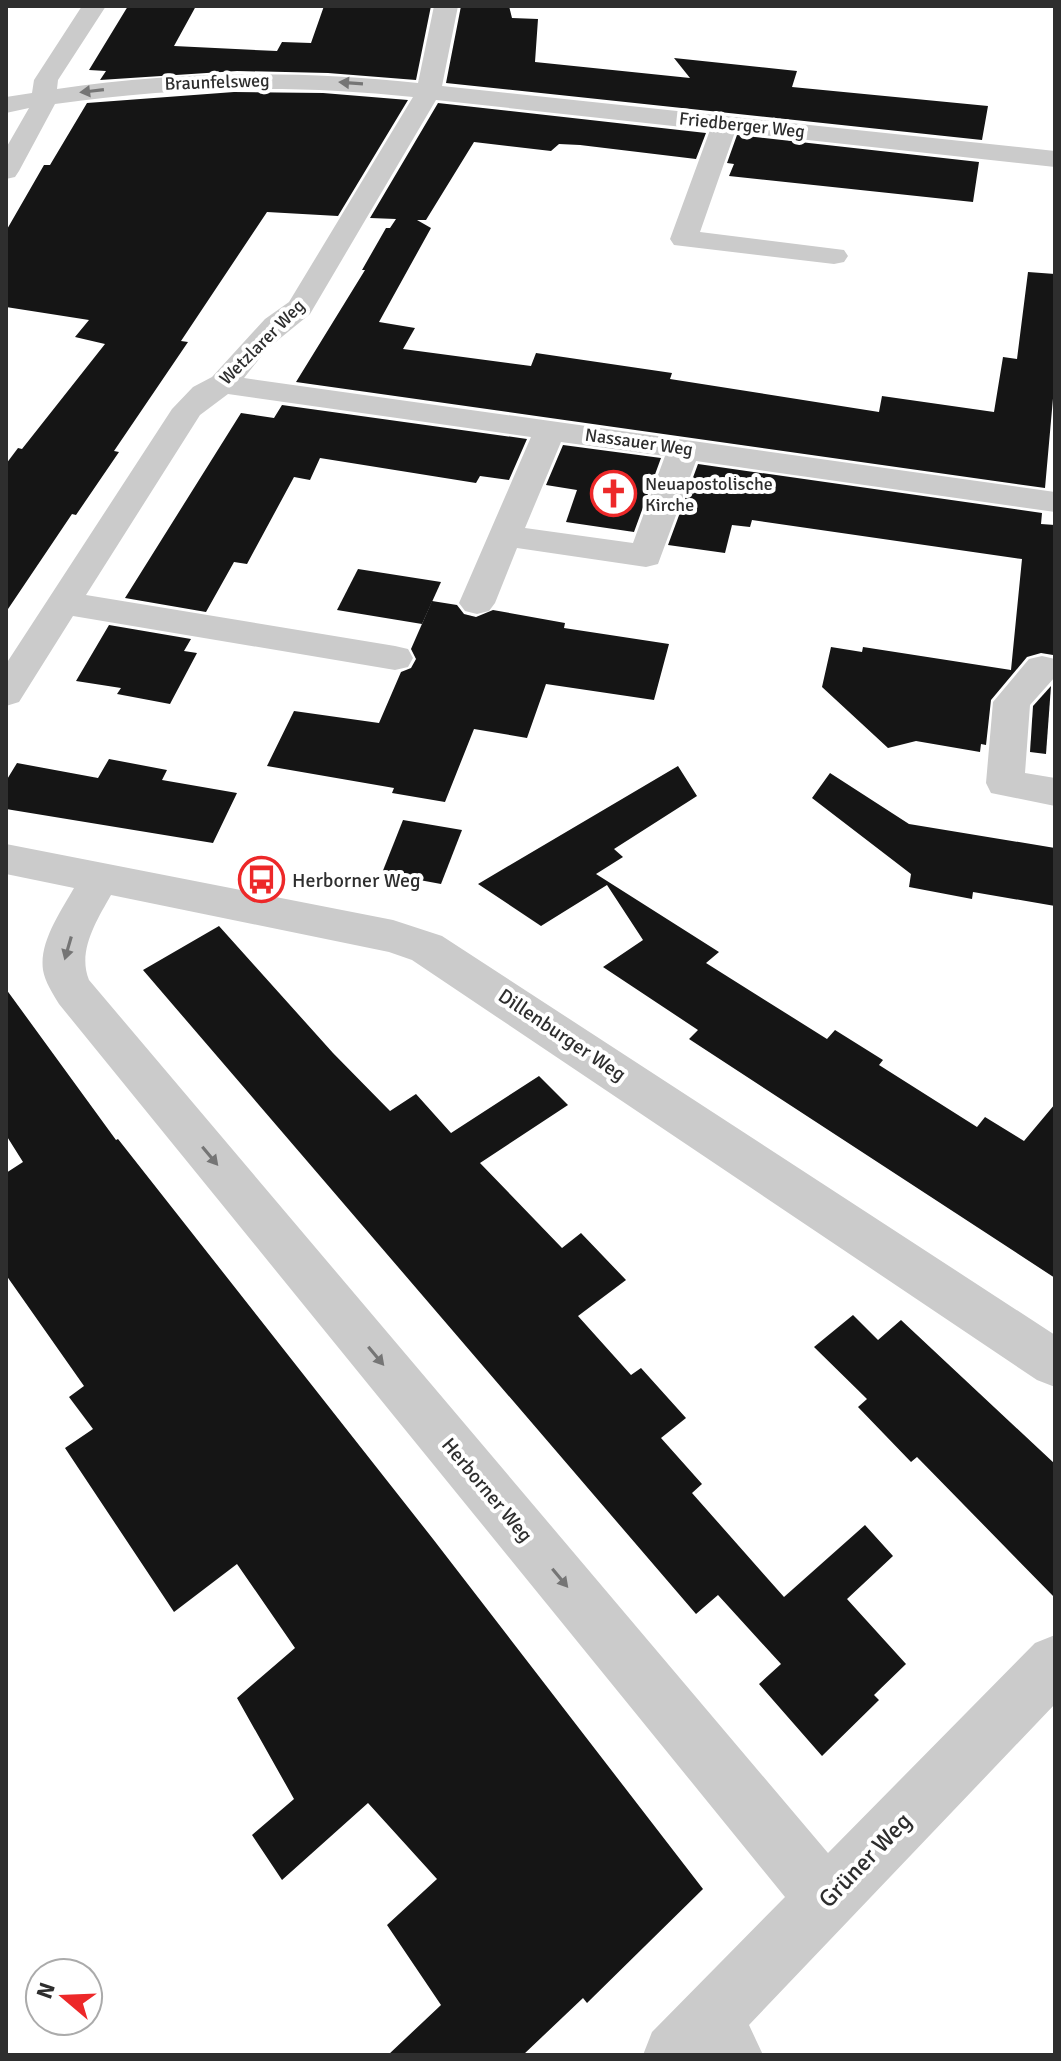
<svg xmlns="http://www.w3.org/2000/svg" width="1061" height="2061" viewBox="0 0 1061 2061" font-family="Signika,sans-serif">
<rect width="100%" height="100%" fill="#fff"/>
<!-- building -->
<g fill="#151515">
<path d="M128,6H196L174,46L277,51L282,42L311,43L324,6H431L416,80L328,73L237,71L100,80L106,71L89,70Z"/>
<path d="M461,6H509L512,18L538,19L535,62L690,78L674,58L797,71L792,87L988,106L982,140L446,83Z"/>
<path d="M234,92L323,93L408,100L338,216L267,212L181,341L188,342L114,451L119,452L76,515L72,514L6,612V464L18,448L22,449L105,344L75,337L89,320L6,307V231L44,165H50L87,103Z"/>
<path d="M438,103L706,133L696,159L580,145L559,144L551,151L474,142L426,220H417L431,228L379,322L415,328L403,349L531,366L536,353L672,373L670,379L879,412L882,396L994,412L1003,357L1017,359L1028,272L1055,274V376L1045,488L296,382L365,270H362L386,228H390L396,219L370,218Z"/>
<path d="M737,135L979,162L973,202L729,176L734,164L727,163Z"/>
<path d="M282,405L527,439L509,480L480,476L476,483L320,458L310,480L294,477L247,564L234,562L206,612L125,598L241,413L274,418Z"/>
<path d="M563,445L661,458L634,532L566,522L577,490L546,485Z"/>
<path d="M698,464L1042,513L1041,524L1055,525L1053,655L1041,653L1027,657L991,700L986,745L981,744L980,752L916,741L888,748L822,687L831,647L862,652L863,647L1011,670L1022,559L752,520L750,527L732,525L725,553L668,545Z"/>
<path d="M358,569L441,582L422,624L337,610Z"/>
<path d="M432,601L457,605L464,614L476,617L493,610L565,623L564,628L669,644L654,700L546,684L527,738L474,729L445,802L392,793L394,788L267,766L294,711L379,723L401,672L411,668L416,659L411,649Z"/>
<path d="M109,625L191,639L184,651L197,653L170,704L117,694L121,688L76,681Z"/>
<path d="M1051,686L1046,754L1030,752L1033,706Z"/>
<path d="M109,759L167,770L162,780L237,793L213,843L6,809V781L17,763L98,778Z"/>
<path d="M678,766L697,796L614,849L623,857L596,874L719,952L706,963L827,1039L835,1030L883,1060L879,1065L977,1127L985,1117L1024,1141L1055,1104V1278L689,1039L698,1030L603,967L643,940L607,885L541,926L478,884Z"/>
<path d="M830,773L909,824L1055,848V906L973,892L972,899L909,887L911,874L812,798Z"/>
<path d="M403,820L462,830L441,884L382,873Z"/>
<path d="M219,926L333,1053L390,1111L416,1094L451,1133L539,1076L568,1105L480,1163L562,1248L581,1233L626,1280L578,1316L631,1375L641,1368L686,1418L661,1438L702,1484L692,1493L784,1597L865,1525L893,1556L847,1599L906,1664L874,1695L879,1700L822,1756L759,1684L781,1664L718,1595L696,1614L143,970Z"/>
<path d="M6,989L116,1140L118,1139L433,1539L703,1889L587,2003L583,1998L523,2055H388L441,2005L387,1925L437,1879L368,1803L282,1880L252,1835L294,1799L237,1698L295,1648L237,1564L174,1612L65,1448L93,1429L69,1397L84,1386L6,1275V1173L23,1162L6,1135Z"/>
<path d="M853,1315L878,1340L901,1320L1055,1464V1598L917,1457L911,1462L858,1407L867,1399L814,1347Z"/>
</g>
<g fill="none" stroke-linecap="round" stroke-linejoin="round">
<!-- minor -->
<g fill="#cbcbcb" fill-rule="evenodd">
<path d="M82,6H106L58,80L57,89C178,71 297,70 418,83L434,6H458L442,86L1055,151V167L735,132L700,232L844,250L848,256L844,262L834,264L674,245L670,239L710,130L436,100L310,314L267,349L244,378L1055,492V512L696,461L658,564L646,567L517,548L495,603L489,611L477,614L465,611L459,603L531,437L228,394L200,415L86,595L395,646L408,649L413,658L408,667L395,670L73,616L19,702L6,706V664L172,409L193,387L212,377L265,319L289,302L413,97C293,84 174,87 55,104L19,171L15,177L6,179V148L29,108L6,113V97L32,93L34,80ZM561,442L665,456L633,543L525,528Z"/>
<path d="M1042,656L1055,659V677L1030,705L1025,773L1055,778V806L991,793L986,783L993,702L1029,659Z"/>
<path d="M6,844L393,920L442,936L1055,1335V1387L1037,1380L412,960L389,952L111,895C97,920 77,951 89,980L828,1853L1035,1643L1055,1635V1704L749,2025L763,2055H643L652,2032L785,1897L59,1004C53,994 45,982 43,970C39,942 61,911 74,888L6,874Z"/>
</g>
</g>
<!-- one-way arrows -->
<defs><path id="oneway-solid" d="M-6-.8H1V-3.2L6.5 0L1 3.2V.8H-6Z" transform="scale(2)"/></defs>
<g fill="#757575">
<use href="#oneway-solid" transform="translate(351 83) rotate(-176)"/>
<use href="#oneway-solid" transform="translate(92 91) rotate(173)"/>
<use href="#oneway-solid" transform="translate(68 948) rotate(106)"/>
<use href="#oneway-solid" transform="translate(210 1156) rotate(50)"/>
<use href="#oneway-solid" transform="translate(376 1356) rotate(50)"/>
<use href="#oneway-solid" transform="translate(560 1578) rotate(50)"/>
</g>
<!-- icons -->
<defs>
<symbol id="church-ring" viewBox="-11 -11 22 22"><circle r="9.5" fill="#fff" stroke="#ed2829" stroke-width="1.5"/><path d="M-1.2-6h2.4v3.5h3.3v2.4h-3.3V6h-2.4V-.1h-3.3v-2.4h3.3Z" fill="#ed2829"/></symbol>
<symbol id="bus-ring" viewBox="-11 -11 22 22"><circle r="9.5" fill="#fff" stroke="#ed2829" stroke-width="1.5"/><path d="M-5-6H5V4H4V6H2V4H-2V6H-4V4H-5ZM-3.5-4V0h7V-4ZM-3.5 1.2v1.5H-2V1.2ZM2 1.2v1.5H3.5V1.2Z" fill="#ed2829"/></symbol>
</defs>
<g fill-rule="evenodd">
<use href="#church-ring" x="588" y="468" width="51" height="51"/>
<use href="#bus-ring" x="236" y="854" width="51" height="51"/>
</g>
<g text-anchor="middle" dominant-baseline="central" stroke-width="8" stroke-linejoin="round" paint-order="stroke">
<!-- far-street labels -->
<g font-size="18" fill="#2e2e2e" stroke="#fff">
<text transform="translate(217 82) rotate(-2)">Braunfelsweg</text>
<text transform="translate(742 125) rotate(6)">Friedberger Weg</text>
<text transform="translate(262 342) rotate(-45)">Wetzlarer Weg</text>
<text transform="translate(639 442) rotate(8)">Nassauer Weg</text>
</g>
<!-- far-poi labels -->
<g font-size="18" fill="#2e2e2e" stroke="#fff" text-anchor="start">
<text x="645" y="484">Neuapostolische<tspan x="645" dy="21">Kirche</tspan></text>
</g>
<!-- poi labels -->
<g font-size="20" fill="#2e2e2e" stroke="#fff" text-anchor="start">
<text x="292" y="880">Herborner Weg</text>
</g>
<!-- street labels -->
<g font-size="20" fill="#2e2e2e" stroke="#fff">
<text transform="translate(562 1035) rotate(34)">Dillenburger Weg</text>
<text transform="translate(487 1490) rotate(50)">Herborner Weg</text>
</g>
<!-- near-street labels -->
<g font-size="24" fill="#2e2e2e" stroke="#fff">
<text transform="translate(865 1860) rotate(-46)">Grüner Weg</text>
</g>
</g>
<!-- border -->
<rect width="1061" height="2061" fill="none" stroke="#2e2e2e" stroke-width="16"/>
<!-- north arrow -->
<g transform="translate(64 1997) rotate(289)"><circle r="38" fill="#ffffff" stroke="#ababab" stroke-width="2"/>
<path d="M0-6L14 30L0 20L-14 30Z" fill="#ed2829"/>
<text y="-12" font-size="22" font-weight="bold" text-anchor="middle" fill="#2e2e2e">N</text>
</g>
</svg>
